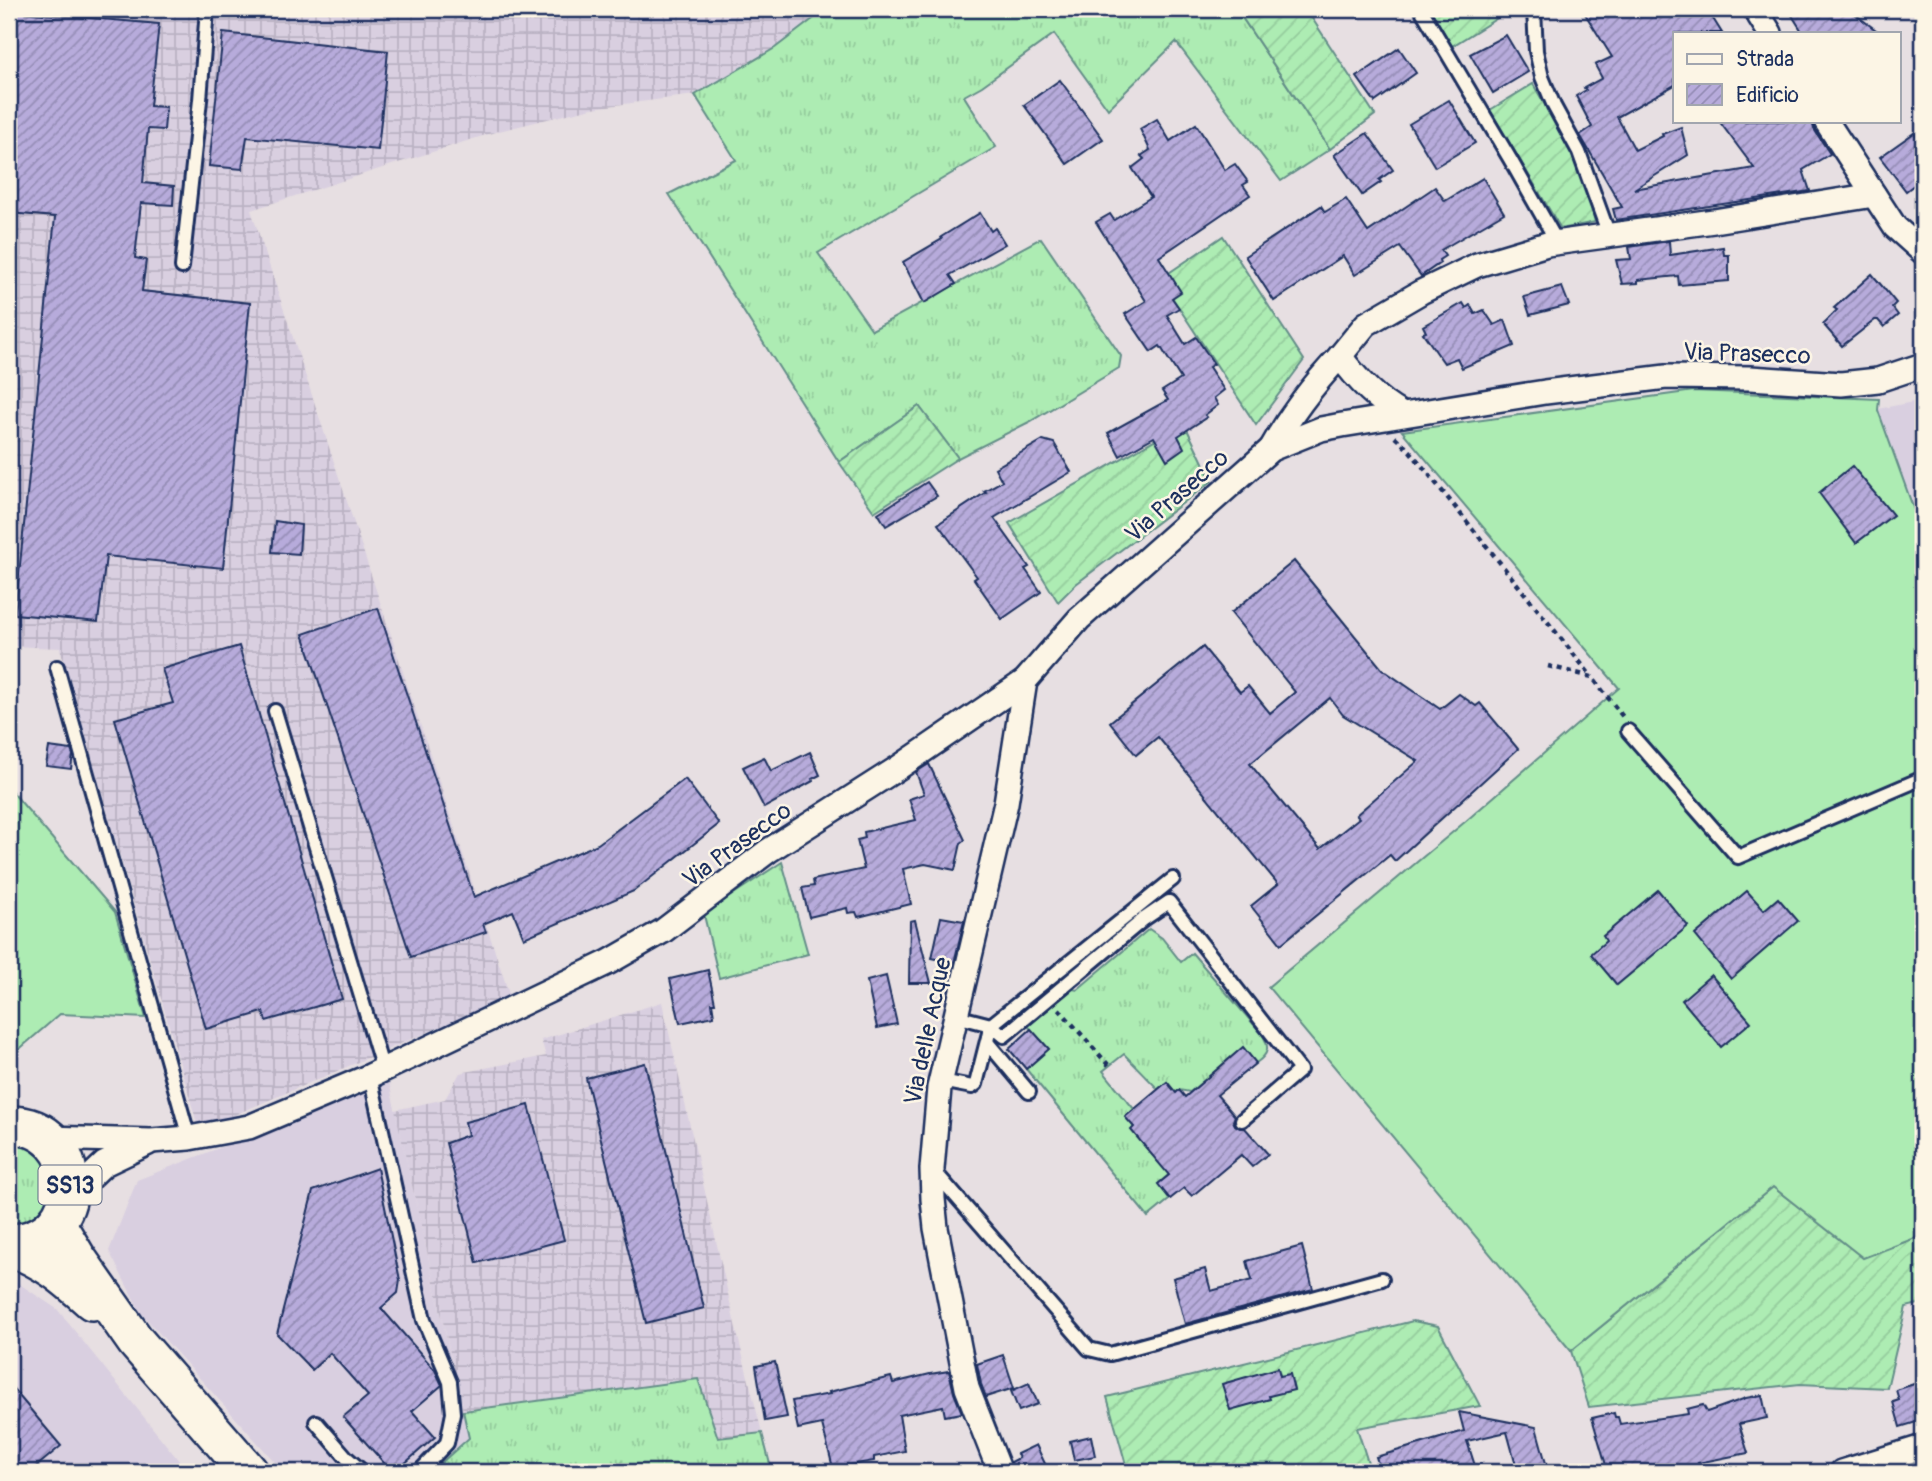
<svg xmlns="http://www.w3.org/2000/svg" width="1932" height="1481" viewBox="0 0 1932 1481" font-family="Pangolin,sans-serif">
<defs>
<pattern id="industrial-grid" width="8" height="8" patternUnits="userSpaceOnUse" patternTransform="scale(1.75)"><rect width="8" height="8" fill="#d9cfe0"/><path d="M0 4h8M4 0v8" fill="none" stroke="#bab2c3"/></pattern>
<pattern id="grass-tufts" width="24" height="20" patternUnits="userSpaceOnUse" patternTransform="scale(1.75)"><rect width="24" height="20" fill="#adecb3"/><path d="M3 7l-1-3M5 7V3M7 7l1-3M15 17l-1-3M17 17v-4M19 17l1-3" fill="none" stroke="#94cb9c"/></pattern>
<pattern id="garden-furrows" width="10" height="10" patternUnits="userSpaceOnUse" patternTransform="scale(1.75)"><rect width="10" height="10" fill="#adecb3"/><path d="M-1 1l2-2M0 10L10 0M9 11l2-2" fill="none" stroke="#94cb9c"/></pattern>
<pattern id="building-hatch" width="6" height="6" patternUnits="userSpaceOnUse" patternTransform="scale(1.75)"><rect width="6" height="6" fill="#b7abdb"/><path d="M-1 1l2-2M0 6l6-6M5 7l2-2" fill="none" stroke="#948cb5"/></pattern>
</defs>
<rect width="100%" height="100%" fill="#e7dfe2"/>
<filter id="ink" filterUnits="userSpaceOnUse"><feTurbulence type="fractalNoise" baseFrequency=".0143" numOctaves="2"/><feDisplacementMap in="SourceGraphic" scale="14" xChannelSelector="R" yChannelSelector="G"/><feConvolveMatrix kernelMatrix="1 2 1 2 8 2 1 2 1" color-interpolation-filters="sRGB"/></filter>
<g filter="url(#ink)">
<!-- built -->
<g fill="#d9cfe0">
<path d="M1923,400V535L1878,409Z"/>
<path d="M389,1082L469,1438L428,1472H284L141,1313L109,1251L137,1180Z"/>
<path d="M9,1277L57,1309L188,1472H9Z"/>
</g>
<!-- industrial -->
<g fill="url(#industrial-grid)">
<path d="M9,9H826L775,48L695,95L592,108L495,132L251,210L510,997L199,1130L60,648L9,646Z"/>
<path d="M662,1002L736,1329L762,1433L718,1438L698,1379L463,1410L395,1110L445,1099L460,1073L546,1056L541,1040Z"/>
</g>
<!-- grass -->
<g fill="url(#grass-tufts)" stroke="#648e88" stroke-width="2">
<path d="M826,9H1246L1239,13L1330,149L1281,181L1176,42L1108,109L1054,34L982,86L964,96L996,147L818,253L872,330L1041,238L1121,356L1119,368L1031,421L958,458L919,406L839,462L669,194L736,160L695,95L775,48Z"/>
<path d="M782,862L808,954L719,978L704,915L711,909Z"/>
<path d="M1149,929L1162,938L1181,962L1192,953L1262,1034C1270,1047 1269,1054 1256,1063L1243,1048L1190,1092L1179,1090L1176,1093L1167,1082L1158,1089L1124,1054L1103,1071L1134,1109L1126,1117L1134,1127L1132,1131L1160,1164L1174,1170L1158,1184L1170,1199L1148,1217L1026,1069L1049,1049L1028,1026L1073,989L1077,990Z"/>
<path d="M9,1145C37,1145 53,1164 50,1190C48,1204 43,1215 30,1221C24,1224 15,1224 9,1225Z"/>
<path d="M698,1379L718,1438L762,1433L772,1472H431L469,1438L463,1411Z"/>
</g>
<!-- garden -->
<g fill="url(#garden-furrows)" stroke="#648e88" stroke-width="2">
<path d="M1246,9H1306L1375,115L1330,149L1239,13Z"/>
<path d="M1430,9H1512L1452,46Z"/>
<path d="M1533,84L1580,165L1595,222L1561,229L1490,110Z"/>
<path d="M1223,236L1304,360L1256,425L1160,279Z"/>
<path d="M919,406L958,458L874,512L839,462Z"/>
<path d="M1184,423L1212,481L1076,584L1058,602L1009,523Z"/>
<path d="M1773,1187L1863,1257L1923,1235V1303L1906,1307L1887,1388L1800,1384L1589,1407L1571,1351Z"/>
<path d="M1413,1321L1438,1326L1480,1406L1357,1428L1371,1472H1215L1213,1469L1201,1472H1128L1107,1397Z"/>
</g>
<!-- pitch -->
<g fill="#adecb3" stroke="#648e88" stroke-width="2">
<path d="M1694,391L1879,399L1878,410L1923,535V1235L1863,1258L1773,1187L1571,1351L1268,987L1466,821L1619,688L1402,431Z"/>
<path d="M9,788L115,912L146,1018L60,1014L9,1058Z"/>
</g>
<!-- building -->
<g fill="url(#building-hatch)" stroke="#1b2f5e" stroke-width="2" fill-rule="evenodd">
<path d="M1582,9H1707L1722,33H1675V85L1617,117L1635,150L1663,136L1662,134L1681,127L1688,155L1634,189L1754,168L1719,121H1812L1814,129L1830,154L1803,170L1810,191L1616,220L1613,209L1622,207L1580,135L1592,127L1576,96L1586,90L1584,88L1602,78L1595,65L1612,57Z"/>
<path d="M1788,9H1848L1880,33H1803Z"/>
<path d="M9,11L159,24L150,106L166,107L164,130L148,129L143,183L174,186L173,205L141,203L135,258L146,260L142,291L250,303L223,568L106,556L98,622L15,614L55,217L9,213Z"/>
<path d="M223,33L388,51L378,150L247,137L242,169L209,166Z"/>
<path d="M1506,35L1528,72L1493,93L1470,54Z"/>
<path d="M1399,48L1416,73L1375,102L1357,77Z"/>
<path d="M1060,80L1103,139L1067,164L1024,105Z"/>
<path d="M1449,100L1475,143L1435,167L1409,124Z"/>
<path d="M1157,119L1170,141L1196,124L1225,170L1235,164L1248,182L1243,185L1250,195L1159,257L1181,292L1172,298L1179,308L1167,315L1185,344L1196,337L1214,364L1209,367L1224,390L1214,398L1218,405L1205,415L1207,417L1178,436L1184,448L1167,460L1154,437L1120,456L1108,433L1168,400L1162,391L1181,379L1160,346L1151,352L1125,314L1146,301L1096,222L1110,214L1114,220L1151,197L1132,168L1144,159L1141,156L1150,150L1140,129Z"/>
<path d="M1367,133L1393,170L1379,180L1381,182L1362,195L1334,155Z"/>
<path d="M1914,133L1923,145V178L1906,191L1880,157Z"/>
<path d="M1483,178L1504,213L1441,250L1445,256L1439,260L1440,263L1421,276L1400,247L1355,275L1343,256L1274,301L1245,256L1321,206L1325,212L1346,199L1368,232L1435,187L1445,201Z"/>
<path d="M980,213L991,231L995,228L1005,244L950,275L956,284L924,303L903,262L942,239L941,237Z"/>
<path d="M1669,241L1670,255L1723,247L1724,255H1729V281L1679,285L1678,276L1638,280V283L1622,284L1616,260L1631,259L1629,247Z"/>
<path d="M1872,274L1896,303L1892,307L1898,315L1884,327L1878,320H1875L1842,346L1823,324L1837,310L1834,308Z"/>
<path d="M1562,287L1569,305L1530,315L1524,297Z"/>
<path d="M1463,303L1466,308L1470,305L1475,314L1484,310L1494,325L1505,320L1514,346L1462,368L1457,358L1444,363L1423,333L1426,332L1423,326Z"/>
<path d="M1043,440L1054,443L1071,472L994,518L1029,567L1025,569L1041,592L1002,619L974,579L977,577L938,524L986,492L984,491L1002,481L995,468Z"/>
<path d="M1852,466L1893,515L1856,543L1819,493Z"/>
<path d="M927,482L937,496L886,526L878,513Z"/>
<path d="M275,521L301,525L299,554L272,552Z"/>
<path d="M1294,561L1382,669L1440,709L1459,694L1476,706L1480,703L1518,749L1395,861L1390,855L1281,944L1251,906L1278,884L1158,737L1136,755L1110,722L1203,647L1240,692L1248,686L1270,713L1295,692L1231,613ZM1330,698L1343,715L1418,761L1356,815L1359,818L1320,849L1250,764Z"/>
<path d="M378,608L474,897L598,844L685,779L719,824L634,891L524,938L513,911L483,924L486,932L411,957L303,634Z"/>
<path d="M239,646L342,999L266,1021L263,1012L206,1029L115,719L173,703L162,669Z"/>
<path d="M49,747L71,750L73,755L71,769L46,766Z"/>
<path d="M810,752L820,775L812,779L813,781L764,808L743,767L764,757L771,771Z"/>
<path d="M929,764L965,840L961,843L955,870L925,864L903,869L911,904L858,917L856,912L848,913L847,908L809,917L802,888L814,886L813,880L864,869L857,840L865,838L864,832L916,820L909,799L924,794L916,772Z"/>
<path d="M1658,890L1688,926L1617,985L1591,954L1606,941L1603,936Z"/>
<path d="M1747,891L1764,910L1778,898L1798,921L1731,979L1695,935Z"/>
<path d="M941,917L964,921L954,963L932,958Z"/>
<path d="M915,920L931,983H909L910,921Z"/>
<path d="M708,970L715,1003H712L714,1016L680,1023L670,979Z"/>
<path d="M1711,975L1751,1022L1721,1047L1682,1000Z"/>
<path d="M886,976L897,1024L877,1028L867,981Z"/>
<path d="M1031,1029L1049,1049L1026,1069L1009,1049Z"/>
<path d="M1243,1047L1256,1063L1217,1095L1235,1116L1233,1121L1235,1125L1240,1128H1245L1268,1154L1252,1167L1241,1155L1192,1196L1184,1188L1170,1199L1158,1184L1169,1175L1131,1130L1134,1127L1125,1117L1167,1082L1176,1093L1179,1090L1185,1097Z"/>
<path d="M645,1063L704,1308L646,1323L586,1078Z"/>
<path d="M529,1105L564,1240L477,1263L446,1143L468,1135L465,1122Z"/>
<path d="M377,1168L400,1280L398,1293L381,1308L435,1370L442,1385L412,1411L435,1437L395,1472H392L343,1417L368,1396L330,1353L312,1370L277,1334L313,1191Z"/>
<path d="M1302,1246L1313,1289L1185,1324L1173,1278L1205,1269L1211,1291L1252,1280L1247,1261Z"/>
<path d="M1003,1355L1014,1388L986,1397L981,1384L977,1364Z"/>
<path d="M775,1362L787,1417L765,1421L756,1366Z"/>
<path d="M1278,1368L1280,1376L1290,1374L1294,1390L1269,1396L1270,1399L1230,1410L1222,1384Z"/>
<path d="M949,1371L954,1393L962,1413L945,1416L943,1406L899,1415L905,1451L874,1457V1461L833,1468L822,1424L798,1429L792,1401L830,1394L829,1392L891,1377L893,1383L930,1374Z"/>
<path d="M1923,1381V1420L1900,1427L1893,1402L1899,1400L1896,1390Z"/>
<path d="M1029,1383L1038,1404L1019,1411L1011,1391Z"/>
<path d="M9,1384L61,1446L30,1472H9Z"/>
<path d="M1762,1395L1767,1418L1739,1424L1748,1453L1698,1463L1701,1472H1608L1592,1418L1614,1413L1615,1417H1618L1620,1424L1688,1414L1687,1409L1703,1405L1707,1412L1746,1398Z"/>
<path d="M1459,1412L1536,1427L1547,1467L1532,1472H1518L1507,1432L1467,1441L1477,1472H1381L1376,1457L1464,1431Z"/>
<path d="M1091,1436L1095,1456L1074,1460L1070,1441Z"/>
<path d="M1036,1445L1049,1472H1014L1011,1462L1019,1458L1017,1454Z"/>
</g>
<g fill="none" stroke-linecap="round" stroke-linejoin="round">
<defs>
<g id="lane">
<path d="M1421,9L1510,159L1557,242"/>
<path d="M1534,9L1536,51L1542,77L1554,106L1579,152L1609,235"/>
<path d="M182,267L200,100L207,9"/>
<path d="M57,667L189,1138"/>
<path d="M275,711L383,1070"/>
<path d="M1628,731L1738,857L1923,778"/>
<path d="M956,1016L991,1025L1004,1036L1144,919L1169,902L1300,1070L1242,1120"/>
<path d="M987,1042L1029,1092"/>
<path d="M370,1076L424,1320L450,1382L453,1413L447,1443L419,1472"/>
<path d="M941,1081L972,1087L976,1084L991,1025L1173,879"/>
<path d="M935,1172L1089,1349L1110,1354L1382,1279"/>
<path d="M316,1422L347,1458L363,1472"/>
</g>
<g id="street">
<path d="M1755,9L1770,33"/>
<path d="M1826,121L1895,227L1923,252"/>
<path d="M1340,356L1366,324L1421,292L1477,265L1547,244L1714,221L1874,195"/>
<path d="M1271,449C1290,415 1313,385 1340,356C1357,380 1375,399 1401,414"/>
<path d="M47,1138L151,1141L189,1138L249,1127L370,1076L609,962L663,931L768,851L898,768L1025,681L1079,619L1271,449L1321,429L1342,425L1545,392L1666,377L1750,378L1841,384L1878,380L1923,365"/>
<path d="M68,1203L84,1183L104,1164L148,1143"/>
<path d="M1000,1472L967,1388L936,1228L933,1199L932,1169L939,1088L1006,803L1025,681"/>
<path d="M1842,1472L1923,1447"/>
</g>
<g id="primary">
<path d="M9,1125C87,1124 91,1242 9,1243"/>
<path d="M56,1223L77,1258L136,1342L249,1472"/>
<path d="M9,1246C46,1261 62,1274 92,1301"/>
</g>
</defs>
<!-- lane casing -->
<use href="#lane" stroke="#1b2f5e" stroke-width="18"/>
<!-- street casing -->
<use href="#street" stroke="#1b2f5e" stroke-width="28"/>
<!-- primary casing -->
<use href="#primary" stroke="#1b2f5e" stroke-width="42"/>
<!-- path -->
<g stroke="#1b2f5e" stroke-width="4.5" stroke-dasharray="5 5" stroke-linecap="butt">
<path d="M1395,437L1410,451L1592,677"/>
<path d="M1548,666L1592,677L1623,717"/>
<path d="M1059,1009L1112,1069"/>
</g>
<!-- lane -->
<use href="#lane" stroke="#fcf5e5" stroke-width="12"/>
<!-- street -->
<use href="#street" stroke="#fcf5e5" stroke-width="23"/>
<!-- primary -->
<use href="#primary" stroke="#fcf5e5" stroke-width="37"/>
</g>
</g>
<g text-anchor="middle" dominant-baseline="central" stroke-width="5" stroke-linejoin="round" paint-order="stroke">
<!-- shield labels -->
<rect fill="#fcf5e5" stroke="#5e6a86" stroke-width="2" x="38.5" y="1165.5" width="63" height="39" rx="5"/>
<g font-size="23" font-weight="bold" fill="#1b2f5e">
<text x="70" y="1185">SS13</text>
</g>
<!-- street labels -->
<g font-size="24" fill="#1b2f5e" stroke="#fcf5e5">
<text transform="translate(1747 354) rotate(2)">Via Prasecco</text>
<text transform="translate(1177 496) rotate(-41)">Via Prasecco</text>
<text transform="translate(737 845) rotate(-36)">Via Prasecco</text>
<text transform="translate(928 1031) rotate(-78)">Via delle Acque</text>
</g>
</g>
<!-- margin -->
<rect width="1932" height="1481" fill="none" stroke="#fcf5e5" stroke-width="35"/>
<rect x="18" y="18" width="1897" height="1446" fill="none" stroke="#1b2f5e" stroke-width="2.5" filter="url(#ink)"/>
<!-- legend -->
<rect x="1673" y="32" width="228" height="91" fill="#fcf5e5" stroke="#a2a6af" stroke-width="2"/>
<rect x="1687" y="54" width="35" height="10" fill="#fcf5e5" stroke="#a2a6af" stroke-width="2"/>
<text x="1736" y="66" font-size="21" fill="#1b2f5e">Strada</text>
<rect x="1687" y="84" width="35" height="21" fill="url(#building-hatch)" stroke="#a2a6af" stroke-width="2"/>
<text x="1736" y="102" font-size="21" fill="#1b2f5e">Edificio</text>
</svg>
